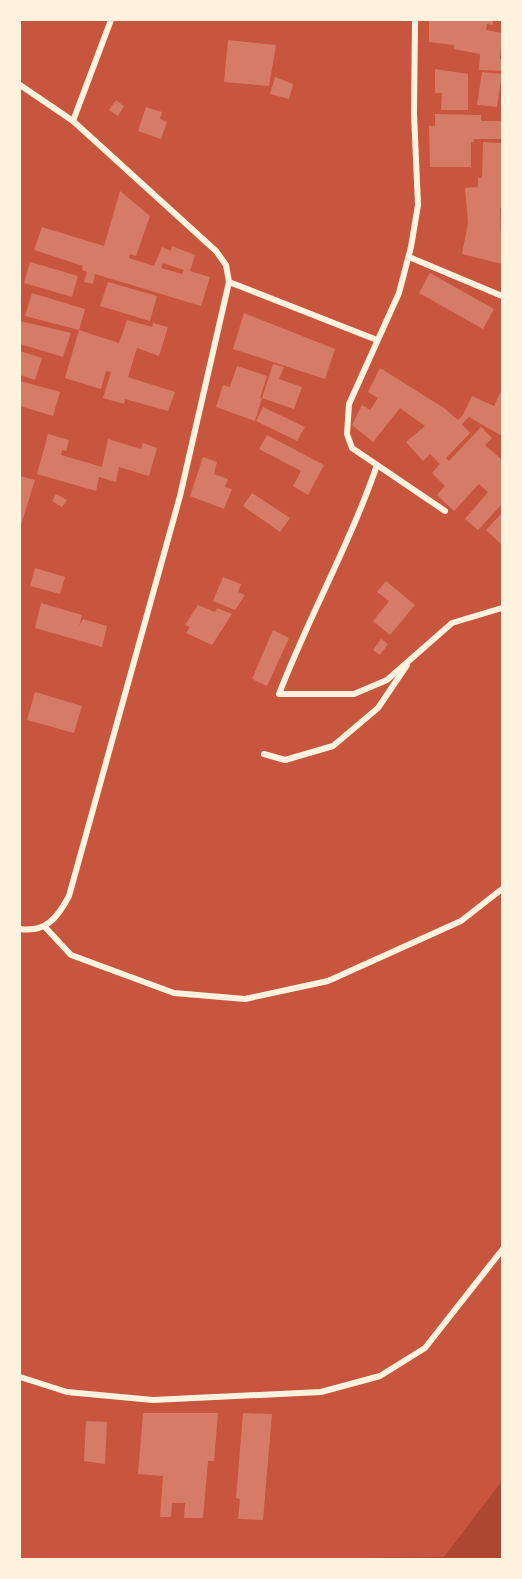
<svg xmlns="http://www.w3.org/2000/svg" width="522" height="1579" viewBox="0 0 522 1579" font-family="'Crimson Pro',serif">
<rect width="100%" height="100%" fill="#c8553d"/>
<!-- green -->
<path fill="#ae4732" d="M502,1481V1559H277L444,1557Z"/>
<!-- building -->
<g fill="#d67c66" fill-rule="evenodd">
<path d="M429,20H493V25L487,24L486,30L502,33L500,59H502V71L479,70L480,54L454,49V45L429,42Z"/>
<path d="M228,40L276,45L269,86L224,82Z"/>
<path d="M435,69L468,74V110H441L442,93H435Z"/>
<path d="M482,72L502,74L497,107L477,105Z"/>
<path d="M275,77L293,84L289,99L270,94Z"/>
<path d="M116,100L124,106L118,116L109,110Z"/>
<path d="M146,107L162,112L160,119L167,122L161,139L138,131Z"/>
<path d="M435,114L481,115V121H502V139H474V142H471V167H430L429,126H435Z"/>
<path d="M483,142L502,143V208H500L502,264L462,254L468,223L465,188L478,187V178H482Z"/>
<path d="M120,191L150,216L136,256L130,254L129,258L154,266L162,247L171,251L172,246L195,255L190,271L210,277L201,306L95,274L93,284L84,282L87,272L82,270L83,266L34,250L42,227L104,246ZM163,263L184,270L182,274L161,268Z"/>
<path d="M30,262L78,276L72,297L24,283Z"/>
<path d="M430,273L494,309L483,329L419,293Z"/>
<path d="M108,282L157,296L150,321L100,306Z"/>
<path d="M32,293L85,309L79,330L119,343L127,320L152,327L153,323L168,327L159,356L137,348L128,377L175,392L168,411L125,399L124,404L103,398L111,372L106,371L101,389L65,378L79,330L25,316Z"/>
<path d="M244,313L335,349L325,379L233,349Z"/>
<path d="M20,321L71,333L63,357L20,344Z"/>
<path d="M20,351L42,358L35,380L20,375Z"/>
<path d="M273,364L284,367L279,379L302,387L294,409L262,398L255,421L216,407L223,385L230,387L237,366L267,376L260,398H262Z"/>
<path d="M380,368L444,408L458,420L463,415L472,396L494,406L502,389V436L469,417L462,424L470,433L446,458L449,461L481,427L492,438L485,445L501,459L502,457V504L478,530L465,519L488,492L479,484L454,511L437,495L445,486L432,473L440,464L430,454L423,461L406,442L425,426L400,408L373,442L352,425L362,405L370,410L378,398L368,392Z"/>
<path d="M20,381L60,392L53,416L20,406Z"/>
<path d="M263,407L305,427L297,441L256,421Z"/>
<path d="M48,434L69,440L66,451L62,450L61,455L102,467L108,439L141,449L143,443L157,448L149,476L119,467L116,482L99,477L96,491L37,474Z"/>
<path d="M267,435L324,465L308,495L293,486L301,471L259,449Z"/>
<path d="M203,457L217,462L214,474L228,479L225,487L232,489L224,509L190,496Z"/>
<path d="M20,476L35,480L20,528Z"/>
<path d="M252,493L290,518L280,532L243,506Z"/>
<path d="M56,494L67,500L62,507L52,501Z"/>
<path d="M502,513V545L486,530Z"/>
<path d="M35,568L65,577L60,594L30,586Z"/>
<path d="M223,577L241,584L238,592L245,595L235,610L213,601Z"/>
<path d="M386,581L415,605L390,635L373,621L389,601L377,592Z"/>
<path d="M41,603L82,615L79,626L83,619L107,626L102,647L35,628Z"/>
<path d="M198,605L215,612L217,608L232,614L212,645L186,633L190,627L185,625Z"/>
<path d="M273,630L289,638L267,686L252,679Z"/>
<path d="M381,639L388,644L380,655L373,650Z"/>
<path d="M35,692L82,706L74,733L27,720Z"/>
<path d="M143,1413H218L214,1461H208L203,1518H184L185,1503H172L171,1517H160L163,1476L138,1474Z"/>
<path d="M243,1413L272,1414L263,1520L238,1519L240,1499L236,1498Z"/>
<path d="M86,1421L107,1422L105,1464L84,1461Z"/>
</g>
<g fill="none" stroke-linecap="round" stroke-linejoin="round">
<!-- minor -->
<g stroke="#fff3e0" stroke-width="6">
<path d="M415,20L414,114L418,205L411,247L399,293L349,404L347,434L352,448L445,511"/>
<path d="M20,85L73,121L216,251L226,265L229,282L180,496L69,896C58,917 46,933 20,929"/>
<path d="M73,121L111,20"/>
<path d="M409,257L502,296"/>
<path d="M229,282L377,340"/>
<path d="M377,465C350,544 309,616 279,694H354L387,680L452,623L502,608"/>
<path d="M264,754L285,760L333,746L378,708L407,665"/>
<path d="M45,927L71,955L174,993L245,999L328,981L461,921L502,889"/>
<path d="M20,1377L67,1392L153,1400L321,1392L380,1376L425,1348L502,1250"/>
</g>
</g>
<!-- border -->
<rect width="522" height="1579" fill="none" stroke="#fff3e0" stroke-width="42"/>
</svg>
